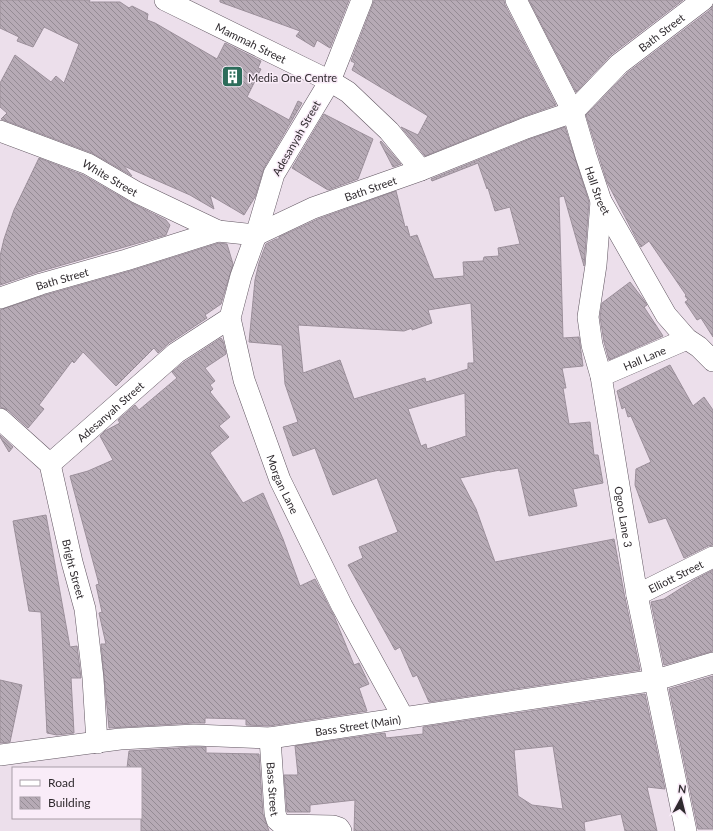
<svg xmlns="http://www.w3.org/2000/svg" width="713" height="831" viewBox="0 0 713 831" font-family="Lato,sans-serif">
<defs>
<pattern id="building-back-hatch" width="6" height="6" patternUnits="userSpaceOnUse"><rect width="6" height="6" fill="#b6aab5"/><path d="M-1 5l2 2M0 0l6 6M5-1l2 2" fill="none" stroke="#948b94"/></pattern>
</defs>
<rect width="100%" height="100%" fill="#ecdfeb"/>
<!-- building -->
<g fill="url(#building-back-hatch)" stroke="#9b8f9a" fill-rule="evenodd">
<path d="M0,0H90L89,2H120L129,8L132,6L148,14L147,20L155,23L217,59L225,43L261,61L258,68L261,69L247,97L289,120L298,101L302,103L264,168L255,197L244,215L210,195L214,209L190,195L124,166L132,176L92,153L1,119L7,113L0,107V83L15,55L51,82L56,76L64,83L79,44L44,27L33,47L17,41L19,37L0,28Z"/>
<path d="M220,0H349L330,48L317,40L314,47L296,36L300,31L220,2Z"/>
<path d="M374,0H504L505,5L556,105L522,117L425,156L401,127L418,135L428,116L352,70L355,63L351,61L373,4Z"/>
<path d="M529,0H683L612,54L576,92Z"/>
<path d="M713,6V337L701,318L697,320L685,302L688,300L685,296L686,295L649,241L641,247L637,240L607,182L586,115L627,73L710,10Z"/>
<path d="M324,114L373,139L358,179L328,190L292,168Z"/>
<path d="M565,127L589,202L584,266L564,196L559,197L563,338L579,337L583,366L562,368L566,388H563L569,424L590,422L594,455H598L603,483L573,489L577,506L529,516L518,468L500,471V470L460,478L476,509L495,562L614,539L624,593L640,670L429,702L417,675L413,677L400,647L395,650L348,565L363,558L359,547L398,532L377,478L333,495L315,448L293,456L283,427L298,422L285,384L282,345L249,342L255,280L259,263L266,244L276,239H279V237L318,219L396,191L405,227L407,226L410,237L417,235L434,279L464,276L463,262L483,261L484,257L499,256L498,248L520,244L510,207L495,211L488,188L487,189L478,163L432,181L431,179L530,139ZM471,303L474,363H468V369L426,382L425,378L354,399L340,360L303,373L298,325L404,331L412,328V330L432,323L428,310ZM465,393L466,436L427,449L426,444L421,446L408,409Z"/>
<path d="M381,141L401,164L393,167L380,142Z"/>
<path d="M39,158L83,175L130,202L166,220L170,225L166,235L38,272L0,285V256L4,239L14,210Z"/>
<path d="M219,243L227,244L233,264L221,304L205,315L207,318L169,343L158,353L154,348L116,386L83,352L74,363L72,361L39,405L44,409L28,428L8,410L0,407V310L45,295L130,271Z"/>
<path d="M630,282L643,299L647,305L644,307L663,336L609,360L604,342L600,317L602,303Z"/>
<path d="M221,338L223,341L226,354L205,368L215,381L210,385L213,389L210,392L230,417L219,426L229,437L210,453L243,503L263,493L283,539L300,586L315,579L334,616L354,665L359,663L369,684L359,688L367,711L269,726L246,725V719L205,718V723H193L109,728L101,644H106L99,613L102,612L96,585L99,584L70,476L88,471L113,460L100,436L105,431L120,423L118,420L135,405L139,410L177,378L172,372L183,363Z"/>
<path d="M670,365L693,406L704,397L713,410V545L708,546L684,558L666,518L649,523L635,485L636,469L651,462L631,416L628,417L625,407L622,409L617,391Z"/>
<path d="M0,435L13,447L9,452L0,437Z"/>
<path d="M46,515L70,647L77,646L81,678H71L74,733L57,735L47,733L41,612L29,611L13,521Z"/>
<path d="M713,570V651L664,665L651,602L664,599L694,580Z"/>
<path d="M713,676V829H698L669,689Z"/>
<path d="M0,680L22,685L10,742L0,743Z"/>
<path d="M645,694L665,789L647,787L657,831H625L621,814L584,822L585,831H354L355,800L310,805V812H287L284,775H298L295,746L385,733L386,738L423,734V727ZM553,746L563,809L532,805L518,796L514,750Z"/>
<path d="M194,747H206V753L259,754L263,814L269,831H141V768H127L129,751Z"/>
</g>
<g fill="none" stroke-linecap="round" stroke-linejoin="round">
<defs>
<g id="minor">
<path id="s1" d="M165,0L330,81L348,92L389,131L421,170"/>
<path id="s2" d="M362,0L330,81L274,174L256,235L241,276L230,318L244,380L280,480L342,606L403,717"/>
<path id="s3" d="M516,0L573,112L586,156L601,201L666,315L687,339L699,347L713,361"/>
<path id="s4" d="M0,131L88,164L136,192L218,231"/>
<path id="s5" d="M601,201L596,265L588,317L592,345L601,376L637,595L686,831"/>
<path id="s6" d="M0,298L41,284L126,260L218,231L256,235L313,208L421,170L526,128L573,112L619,64L703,0"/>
<path id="s7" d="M601,376L687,339"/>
<path id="s8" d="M0,419L50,464L72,562L85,609L93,678L97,743"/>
<path id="s9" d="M50,464L176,353L230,318"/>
<path id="s10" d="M637,595L713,557"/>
<path id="s11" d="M270,738L275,813L277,820L283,825L333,826L339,828L341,831"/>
<path id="s12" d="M0,755L120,739L194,735L270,738L656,680L713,663"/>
</g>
</defs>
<!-- minor casing -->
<use href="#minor" stroke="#615661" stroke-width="22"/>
<!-- minor -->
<use href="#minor" stroke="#fff" stroke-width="21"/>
</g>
<!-- icons -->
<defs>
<symbol id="building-square" viewBox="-11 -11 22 22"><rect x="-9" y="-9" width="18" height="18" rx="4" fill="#2c6c5a" stroke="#f9ecf8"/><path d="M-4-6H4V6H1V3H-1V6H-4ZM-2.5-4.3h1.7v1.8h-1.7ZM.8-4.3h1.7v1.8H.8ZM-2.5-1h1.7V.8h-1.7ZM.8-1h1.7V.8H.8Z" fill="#fff"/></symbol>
</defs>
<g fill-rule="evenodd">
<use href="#building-square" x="220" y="64" width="25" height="25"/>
</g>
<g text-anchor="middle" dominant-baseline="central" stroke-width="3" stroke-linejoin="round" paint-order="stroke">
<!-- street labels -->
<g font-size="11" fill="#2f2a2e" stroke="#f9ecf8">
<text stroke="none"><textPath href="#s6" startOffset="726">Bath Street</textPath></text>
<text stroke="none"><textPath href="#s1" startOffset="96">Mammah Street</textPath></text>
<text transform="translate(296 138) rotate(-60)">Adesanyah Street</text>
<text stroke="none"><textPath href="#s4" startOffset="120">White Street</textPath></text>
<text stroke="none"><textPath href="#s6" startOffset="390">Bath Street</textPath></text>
<text stroke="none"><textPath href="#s3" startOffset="208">Hall Street</textPath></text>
<text stroke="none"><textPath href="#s6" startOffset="65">Bath Street</textPath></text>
<text stroke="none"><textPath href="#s7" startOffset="47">Hall Lane</textPath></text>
<text stroke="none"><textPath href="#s9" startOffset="80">Adesanyah Street</textPath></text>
<text stroke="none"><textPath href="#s2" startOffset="521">Morgan Lane</textPath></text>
<text stroke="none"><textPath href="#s5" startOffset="320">Ogoo Lane 3</textPath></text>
<text stroke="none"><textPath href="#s8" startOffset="175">Bright Street</textPath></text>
<text stroke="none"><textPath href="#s10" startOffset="43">Elliott Street</textPath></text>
<text stroke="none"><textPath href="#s12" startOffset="360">Bass Street (Main)</textPath></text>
<text stroke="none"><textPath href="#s11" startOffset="51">Bass Street</textPath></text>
</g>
<!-- poi labels -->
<g font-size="11" fill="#2f2a2e" stroke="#f9ecf8" text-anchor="start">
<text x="248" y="77">Media One Centre</text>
</g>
</g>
<!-- legend -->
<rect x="12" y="767" width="130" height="52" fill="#f9ecf8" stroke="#a89ea7"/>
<rect x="20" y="780" width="20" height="6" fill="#ffffff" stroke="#a89ea7"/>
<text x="48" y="787" font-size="12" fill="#2f2a2e">Road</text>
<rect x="20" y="797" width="20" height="12" fill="url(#building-back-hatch)" stroke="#a89ea7"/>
<text x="48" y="807" font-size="12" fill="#2f2a2e">Building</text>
<!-- north arrow -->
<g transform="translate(681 799) rotate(7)" stroke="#f9ecf8" stroke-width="3" paint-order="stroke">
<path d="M0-3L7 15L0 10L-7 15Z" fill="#2f2a2e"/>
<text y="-6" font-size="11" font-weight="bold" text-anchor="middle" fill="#2f2a2e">N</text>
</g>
</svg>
